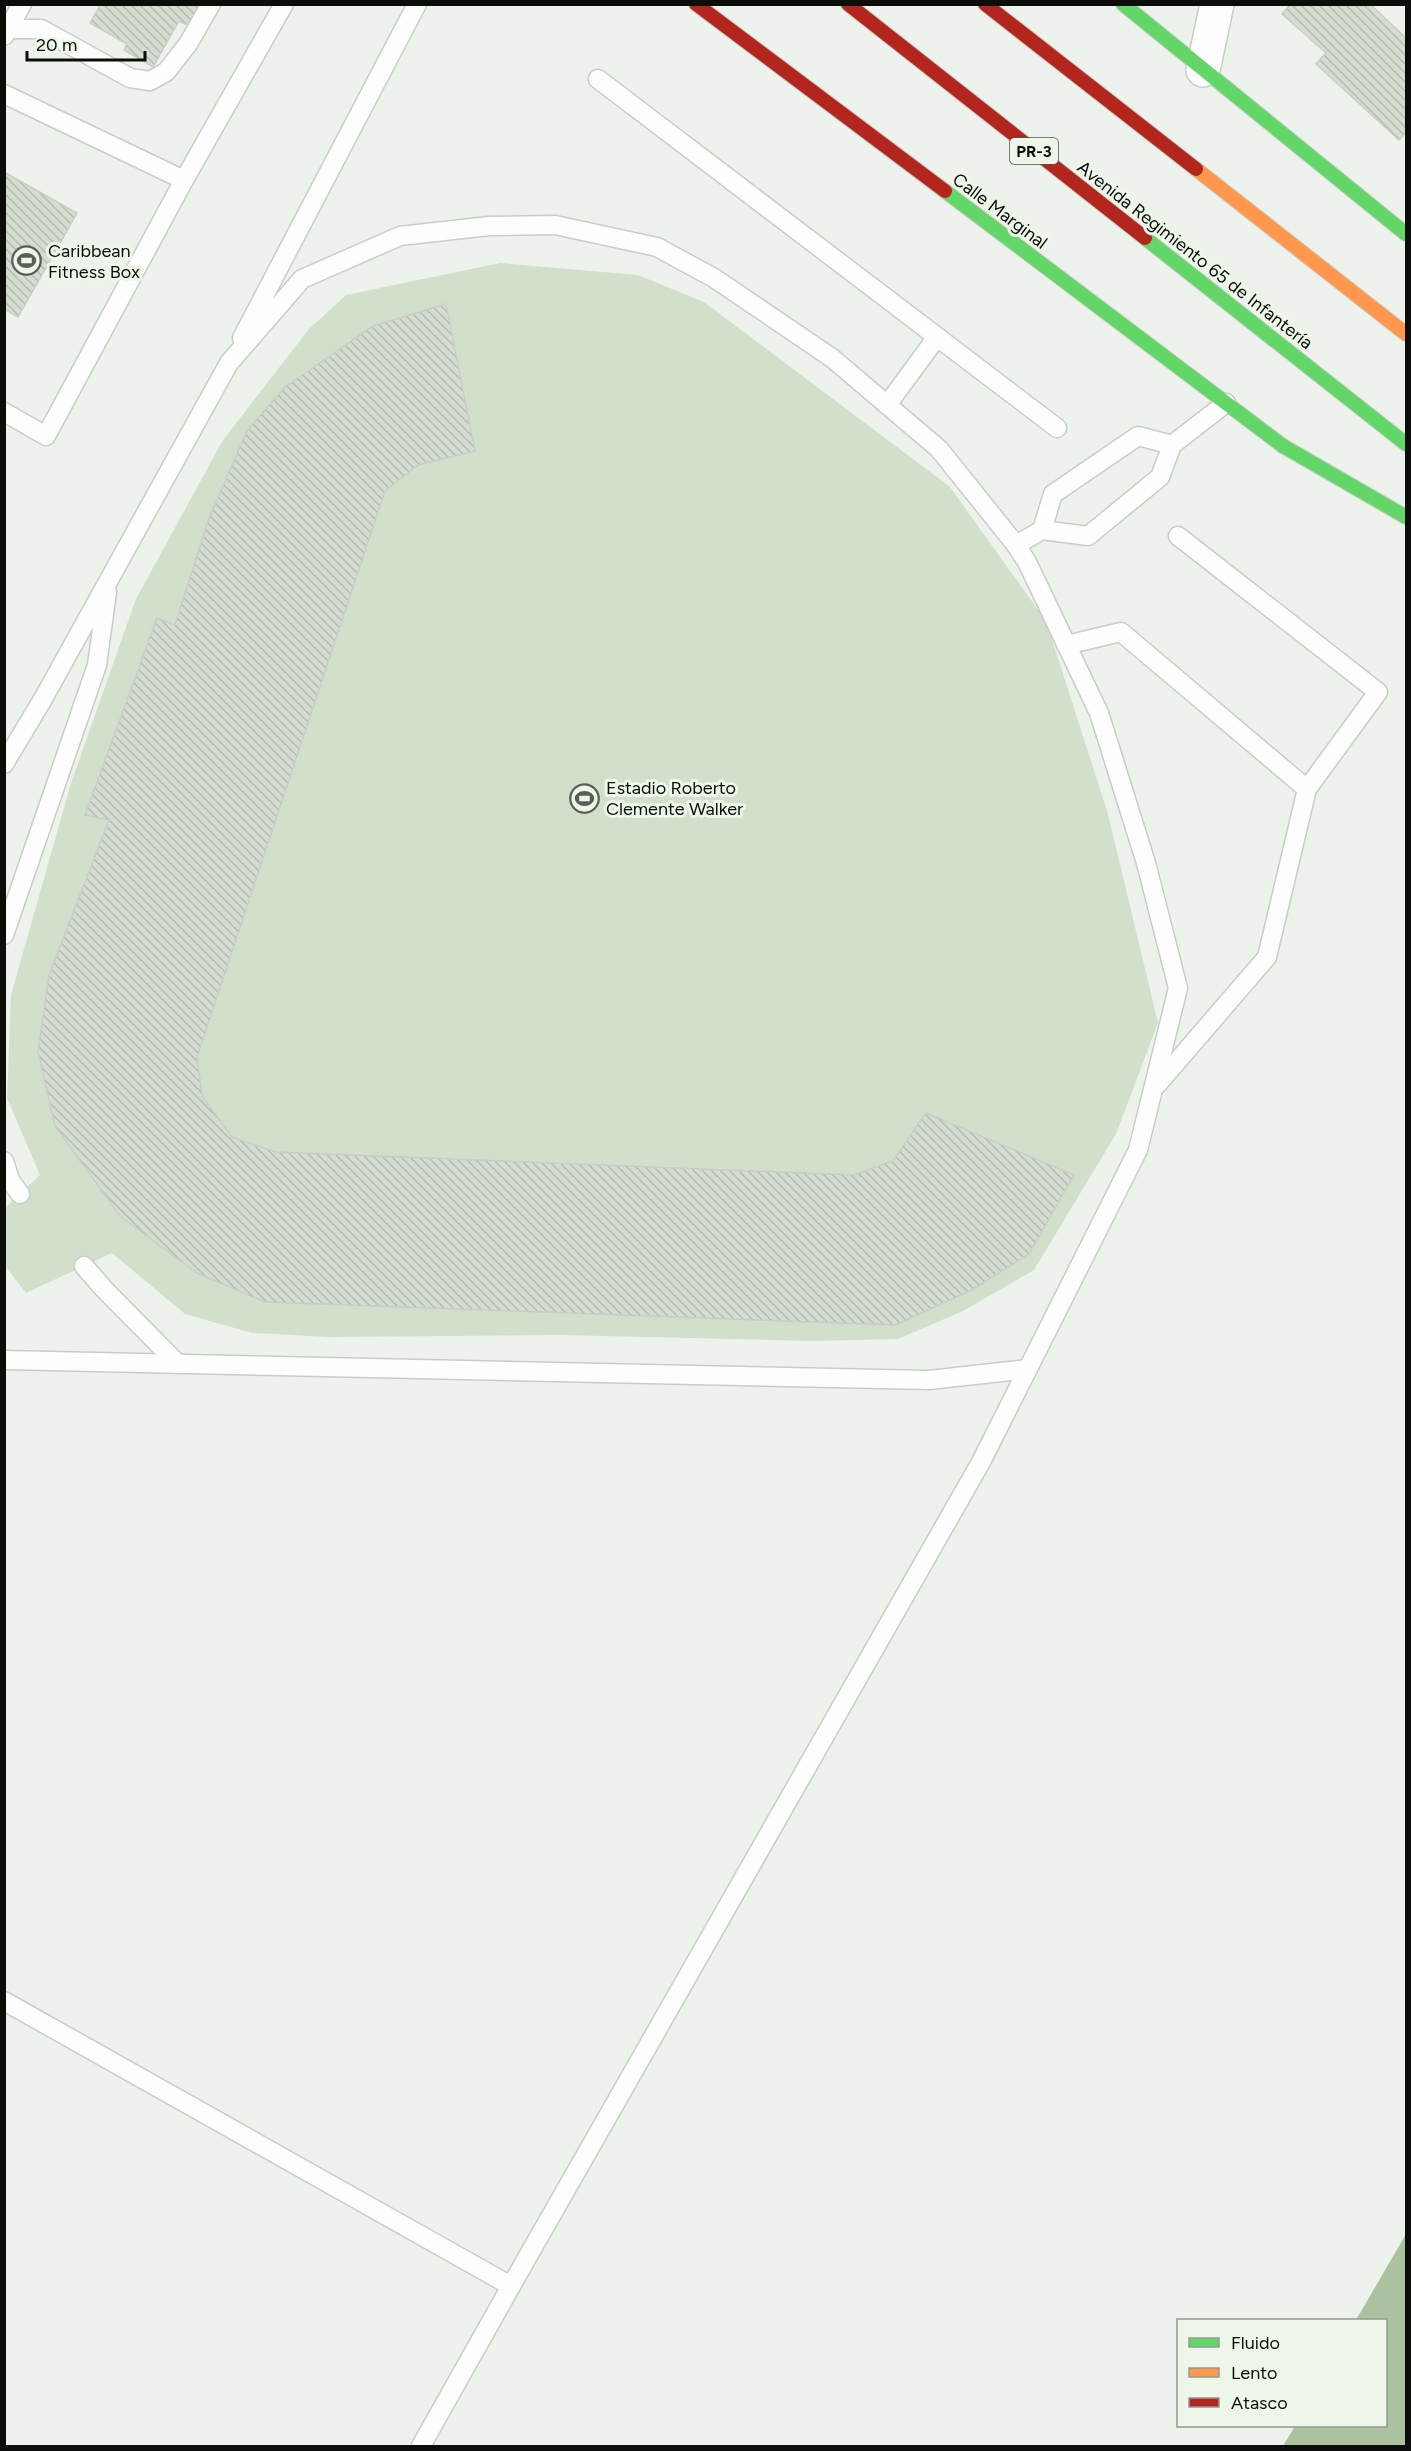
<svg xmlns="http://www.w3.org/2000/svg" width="1411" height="2451" viewBox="0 0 1411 2451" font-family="Figtree,sans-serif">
<defs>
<pattern id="building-back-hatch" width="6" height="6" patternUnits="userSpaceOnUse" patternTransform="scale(1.5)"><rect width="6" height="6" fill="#d5ddd1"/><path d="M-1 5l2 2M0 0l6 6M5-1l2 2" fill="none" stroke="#b6bcb2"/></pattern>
</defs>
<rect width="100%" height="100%" fill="#eef2ec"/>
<!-- green -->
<path fill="#d2e0cb" d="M500,263L638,275L704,302L950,487L1046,621L1108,814L1158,1023L1116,1134L1034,1270L963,1311L898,1339L813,1341L560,1335L328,1337L252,1333L185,1314L112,1253L26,1293L5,1266V1208L40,1175L7,1098L11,995L71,783L136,599L223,440L309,329L346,295Z"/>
<!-- water -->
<path fill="#abc19f" d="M1406,2234V2446H1283L1295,2426H1386V2320H1356Z"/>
<!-- building -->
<g fill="url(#building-back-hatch)" stroke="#cacdc8" stroke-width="1.5">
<path d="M101,4H201L193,28L179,21L153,67L124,50L127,44L90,23Z"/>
<path d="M1291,4H1370L1406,38V132L1399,140L1316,64L1326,53L1282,14Z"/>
<path d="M4,172L77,213L18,317L4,309Z"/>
<path d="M446,304L475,451L418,465L385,491L197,1057L202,1096L232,1137L276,1152L854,1175L893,1161L926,1113L1074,1175L1029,1254L972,1290L895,1325L265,1302L197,1273L120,1216L55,1126L38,1052L49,975L109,820L85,815L157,618L175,625L209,518L247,431L285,387L373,326Z"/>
</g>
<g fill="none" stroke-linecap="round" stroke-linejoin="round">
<defs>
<g id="lane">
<path d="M8,29H41L130,78L150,81L166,72L188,44L211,4"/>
<path d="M4,36L22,4"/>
<path d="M598,79L1057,428"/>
<path d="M4,94L184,180L284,4"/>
<path d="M242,338L417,4"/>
<path d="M887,405L937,337"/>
<path d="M4,412L46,436L184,180"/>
<path d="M1042,530L1053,494L1138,436L1172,445"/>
<path d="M1016,545L1042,530L1088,536L1160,477L1172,445L1226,403"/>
<path d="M1066,645L1121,632L1307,789"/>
<path d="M4,764L43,699L229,363L302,279L400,236L489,226L555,225L657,247L714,278L832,358L939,449L1016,545L1027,562L1099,713L1146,863L1178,988L1138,1150L981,1462L511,2286L4,2001"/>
<path d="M4,935L97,665L107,592"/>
<path d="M1156,1086L1267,957L1307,789L1378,692L1178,536"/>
<path d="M4,1161L10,1180L20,1194"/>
<path d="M84,1266L104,1289L178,1364"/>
<path d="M4,1360L929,1380L1028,1369"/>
<path d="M421,2446L511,2286"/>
</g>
<path id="street" d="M1203,70L1217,4"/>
<g id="fast">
<path d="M1123,4L1406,234"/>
<path d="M945,191L1283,446"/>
<path d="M1145,238L1406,444"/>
<path d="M1283,446L1406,517"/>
</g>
<path id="slow" d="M1196,169L1406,334"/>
<g id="jam">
<path d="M696,4L945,191"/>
<path d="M848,4L1145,238"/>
<path d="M985,4L1196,169"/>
</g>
</defs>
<!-- lane casing -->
<use href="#lane" stroke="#c9cdc7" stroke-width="21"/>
<!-- street casing -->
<use href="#street" stroke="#c9cdc7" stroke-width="36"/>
<!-- fast casing -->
<use href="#fast" stroke="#c9cdc7" stroke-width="16"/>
<!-- slow casing -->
<use href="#slow" stroke="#c9cdc7" stroke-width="16"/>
<!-- jam casing -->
<use href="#jam" stroke="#c9cdc7" stroke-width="16"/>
<!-- lane -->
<use href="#lane" stroke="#fcfdfc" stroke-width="18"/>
<!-- street -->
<use href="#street" stroke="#fcfdfc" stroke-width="33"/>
<!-- fast -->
<use href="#fast" stroke="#63d668" stroke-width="14"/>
<!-- slow -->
<use href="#slow" stroke="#ff974d" stroke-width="14"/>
<!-- jam -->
<use href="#jam" stroke="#b3261e" stroke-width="14"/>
</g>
<!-- icons -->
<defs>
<symbol id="stadium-ring" viewBox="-11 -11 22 22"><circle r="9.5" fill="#edf6e8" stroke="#5a5d58" stroke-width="1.5"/><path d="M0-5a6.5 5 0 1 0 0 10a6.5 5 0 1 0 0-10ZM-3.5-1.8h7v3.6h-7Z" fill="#5a5d58"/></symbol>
</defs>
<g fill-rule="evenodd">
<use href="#stadium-ring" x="10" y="244" width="33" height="33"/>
<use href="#stadium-ring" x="568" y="782" width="33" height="33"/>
</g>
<g text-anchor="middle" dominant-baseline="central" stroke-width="6" stroke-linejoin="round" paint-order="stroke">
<!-- shield labels -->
<rect fill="#edf6e8" stroke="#4f534c" stroke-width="1.5" x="1010" y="138" width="48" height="26" rx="4.5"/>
<g font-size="16" font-weight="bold" fill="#0b0d09">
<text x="1034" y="151">PR-3</text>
</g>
<!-- street labels -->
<g font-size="18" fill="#0b0d09" stroke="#edf6e8">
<text transform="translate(1000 211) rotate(37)">Calle Marginal</text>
<text transform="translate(1195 255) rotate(38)">Avenida Regimiento 65 de Infantería</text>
</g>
<!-- poi labels -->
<g font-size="18" fill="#0b0d09" stroke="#edf6e8" text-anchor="start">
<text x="48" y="251">Caribbean<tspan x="48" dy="21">Fitness Box</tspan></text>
<text x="606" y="788">Estadio Roberto<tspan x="606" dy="21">Clemente Walker</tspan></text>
</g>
</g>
<!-- border -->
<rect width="1411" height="2451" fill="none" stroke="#0b0d09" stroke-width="12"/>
<!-- legend -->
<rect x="1177" y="2319" width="210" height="108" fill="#edf6e8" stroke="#93998f" stroke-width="1.5"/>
<rect x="1189" y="2338" width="30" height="9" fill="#63d668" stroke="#93998f" stroke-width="1.5"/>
<text x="1231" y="2349" font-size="18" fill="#0b0d09">Fluido</text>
<rect x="1189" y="2368" width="30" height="9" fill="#ff974d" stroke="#93998f" stroke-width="1.5"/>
<text x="1231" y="2379" font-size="18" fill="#0b0d09">Lento</text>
<rect x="1189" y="2398" width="30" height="9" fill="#b3261e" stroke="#93998f" stroke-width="1.5"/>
<text x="1231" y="2409" font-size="18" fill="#0b0d09">Atasco</text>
<!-- scale -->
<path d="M27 51v9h118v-9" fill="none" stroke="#0b0d09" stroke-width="3"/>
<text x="36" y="51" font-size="18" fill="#0b0d09" stroke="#edf6e8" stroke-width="4.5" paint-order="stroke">20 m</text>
</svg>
